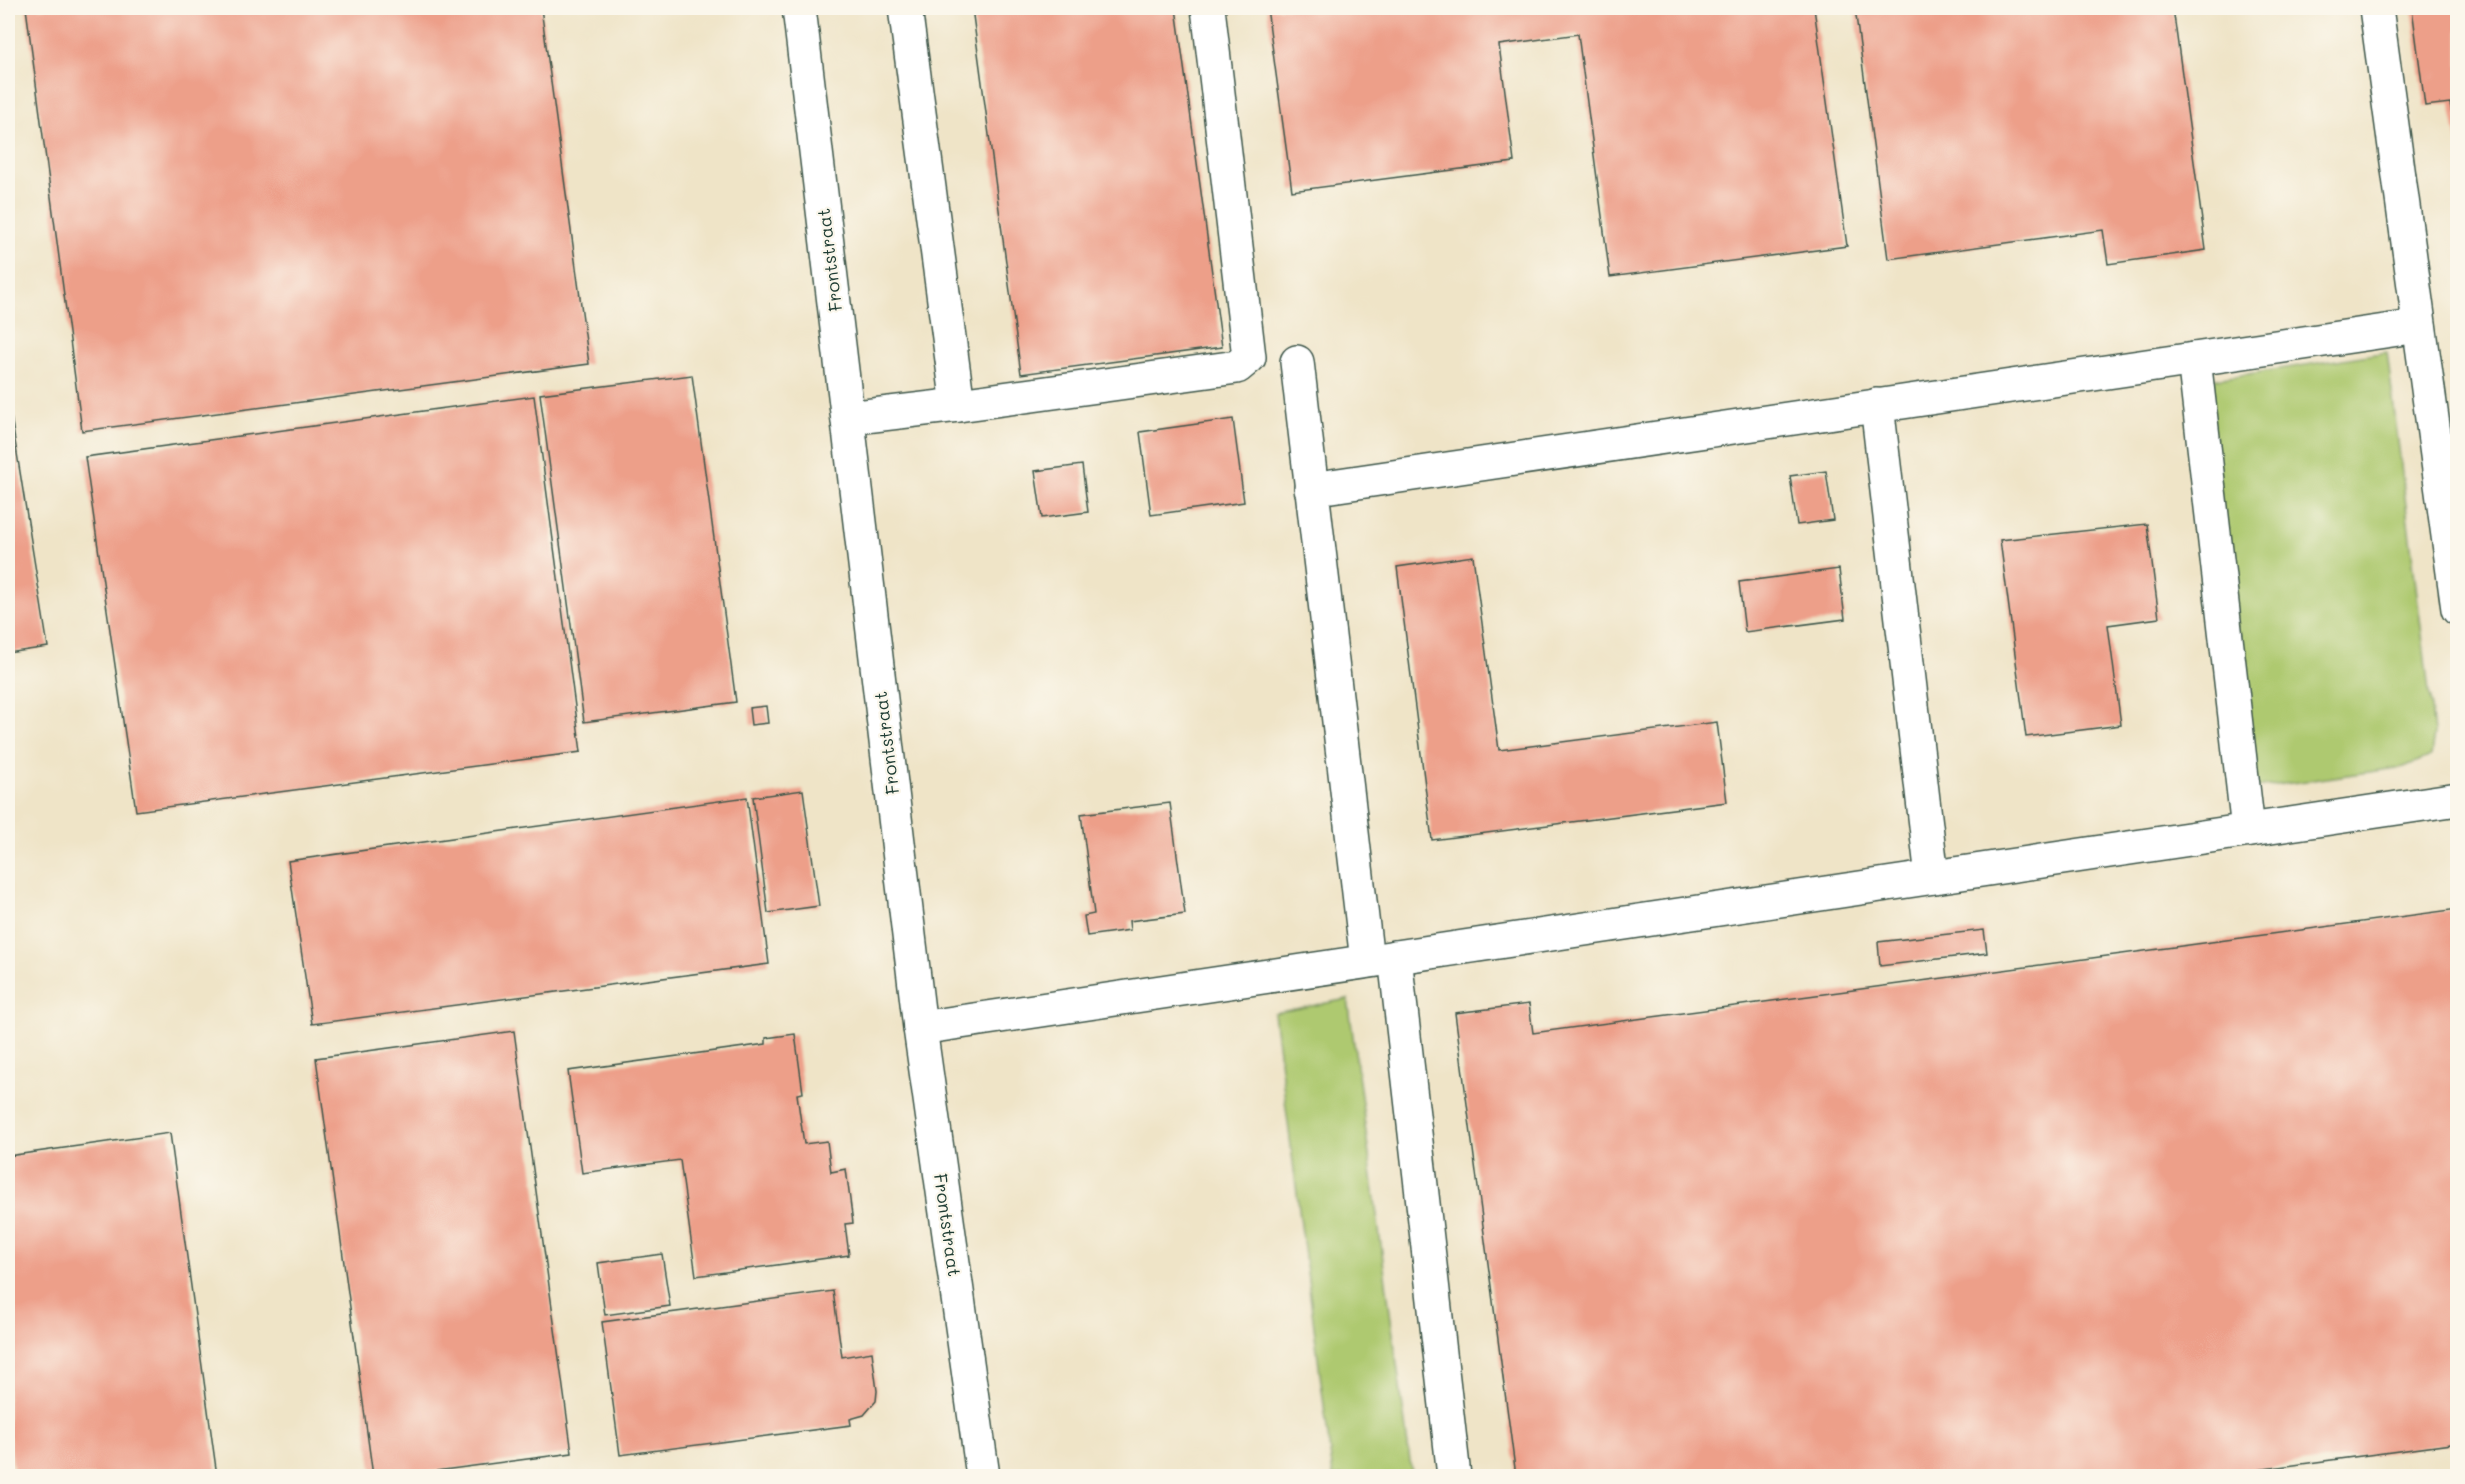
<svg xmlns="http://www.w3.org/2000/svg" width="2465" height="1484" viewBox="0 0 2465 1484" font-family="Mali,sans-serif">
<rect width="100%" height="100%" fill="#fbf7ec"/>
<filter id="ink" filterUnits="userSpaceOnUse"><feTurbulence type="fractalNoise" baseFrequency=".0167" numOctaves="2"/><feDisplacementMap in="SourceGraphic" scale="12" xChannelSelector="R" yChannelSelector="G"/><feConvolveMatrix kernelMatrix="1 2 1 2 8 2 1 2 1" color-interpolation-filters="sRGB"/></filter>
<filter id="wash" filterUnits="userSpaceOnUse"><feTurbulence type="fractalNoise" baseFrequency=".008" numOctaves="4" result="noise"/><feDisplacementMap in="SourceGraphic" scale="24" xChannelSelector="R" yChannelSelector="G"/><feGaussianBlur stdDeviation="1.35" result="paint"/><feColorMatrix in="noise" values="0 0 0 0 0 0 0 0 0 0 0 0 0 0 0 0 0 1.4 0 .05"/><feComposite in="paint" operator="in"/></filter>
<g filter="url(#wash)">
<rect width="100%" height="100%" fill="#efe4c7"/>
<!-- green -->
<g fill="#aec970" stroke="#668352" stroke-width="1.5">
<path d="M2387,352L2434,732L2431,756L2404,767L2249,789L2198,382Z"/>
<path d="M1348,999L1412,1476H1333L1274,1013Z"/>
</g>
<g id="blocks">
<!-- building -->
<g fill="#ed9f89">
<path d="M26,8H541L589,364L82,431Z"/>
<path d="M972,8H1176L1222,347L1021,374Z"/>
<path d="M1267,8H1814L1847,246L1610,277L1578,34L1499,45L1514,162L1292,191Z"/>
<path d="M1855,8H1959V9L2173,8L2206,250L2108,264L2103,230L1888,259Z"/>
<path d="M2412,8H2458V145L2450,103L2425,106Z"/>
<path d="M692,375L736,702L584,722L540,394Z"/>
<path d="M534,396L581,752L136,811L85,457Z"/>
<path d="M8,397L48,647L8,653Z"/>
<path d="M1233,419L1244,502L1151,515L1140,432Z"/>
<path d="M1082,465L1088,512L1042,518L1035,471Z"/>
<path d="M1826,471L1833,520L1797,525L1790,476Z"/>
<path d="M2147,524L2159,618L2108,625L2121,725L2026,737L2000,540Z"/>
<path d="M1473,556L1499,750L1717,722L1727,802L1432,840L1397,567Z"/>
<path d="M1839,569L1845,619L1745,632L1739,582Z"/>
<path d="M766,706L768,723L751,725L749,708Z"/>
<path d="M803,790L819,906L768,913L753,797Z"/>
<path d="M747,797L769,964L312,1024L288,861Z"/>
<path d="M1170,803L1185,914L1129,921L1130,930L1087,936L1084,916L1094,914L1081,814Z"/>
<path d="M2458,909V1443L2212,1476H1516L1455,1013L1529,1004L1533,1033Z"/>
<path d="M1984,930L1987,953L1880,966L1878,942Z"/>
<path d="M514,1031L572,1453L398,1476H373L316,1058Z"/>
<path d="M795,1034L803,1093L797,1094L804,1144L827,1141L831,1172L846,1169L853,1223L845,1224L849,1255L696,1276L680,1160L582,1173L568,1071L766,1044V1038Z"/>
<path d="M170,1133L217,1476H14L8,1426V1156Z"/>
<path d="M662,1254L670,1306L605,1315L598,1263Z"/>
<path d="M833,1291L842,1357L872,1352L877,1391L876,1401L864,1415L850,1419L851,1425L620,1455L602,1322Z"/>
</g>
</g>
</g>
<g filter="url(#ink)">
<use href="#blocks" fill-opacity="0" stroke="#3e564a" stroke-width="1.5"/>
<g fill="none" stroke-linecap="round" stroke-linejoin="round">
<defs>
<g id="minor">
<path d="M799,8L920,1028L983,1476"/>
<path d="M2376,8L2458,609"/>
<path d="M2194,359L2248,830"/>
<path d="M1297,362L1367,961"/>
<path d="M958,405L1237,367L1249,357L1208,8"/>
<path d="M1877,405L1932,877"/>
<path d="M848,418L958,405L905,8"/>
<path d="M1311,489L2419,326"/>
<path d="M1395,957L1454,1476"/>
<path d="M920,1028L2458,799"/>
</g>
</defs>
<!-- minor casing -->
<use href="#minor" stroke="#3e564a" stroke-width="36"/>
<!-- minor -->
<use href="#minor" stroke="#fff" stroke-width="33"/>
</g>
</g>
<g text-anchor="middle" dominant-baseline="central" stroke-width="4.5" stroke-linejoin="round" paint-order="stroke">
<!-- street labels -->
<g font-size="18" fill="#1f3d34" stroke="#fbf7ec">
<text transform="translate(829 260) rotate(-97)">Frontstraat</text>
<text transform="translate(886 743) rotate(-97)">Frontstraat</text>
<text transform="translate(948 1225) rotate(82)">Frontstraat</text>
</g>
</g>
<!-- margin -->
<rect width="2465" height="1484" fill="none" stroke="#fbf7ec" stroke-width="30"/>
</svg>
